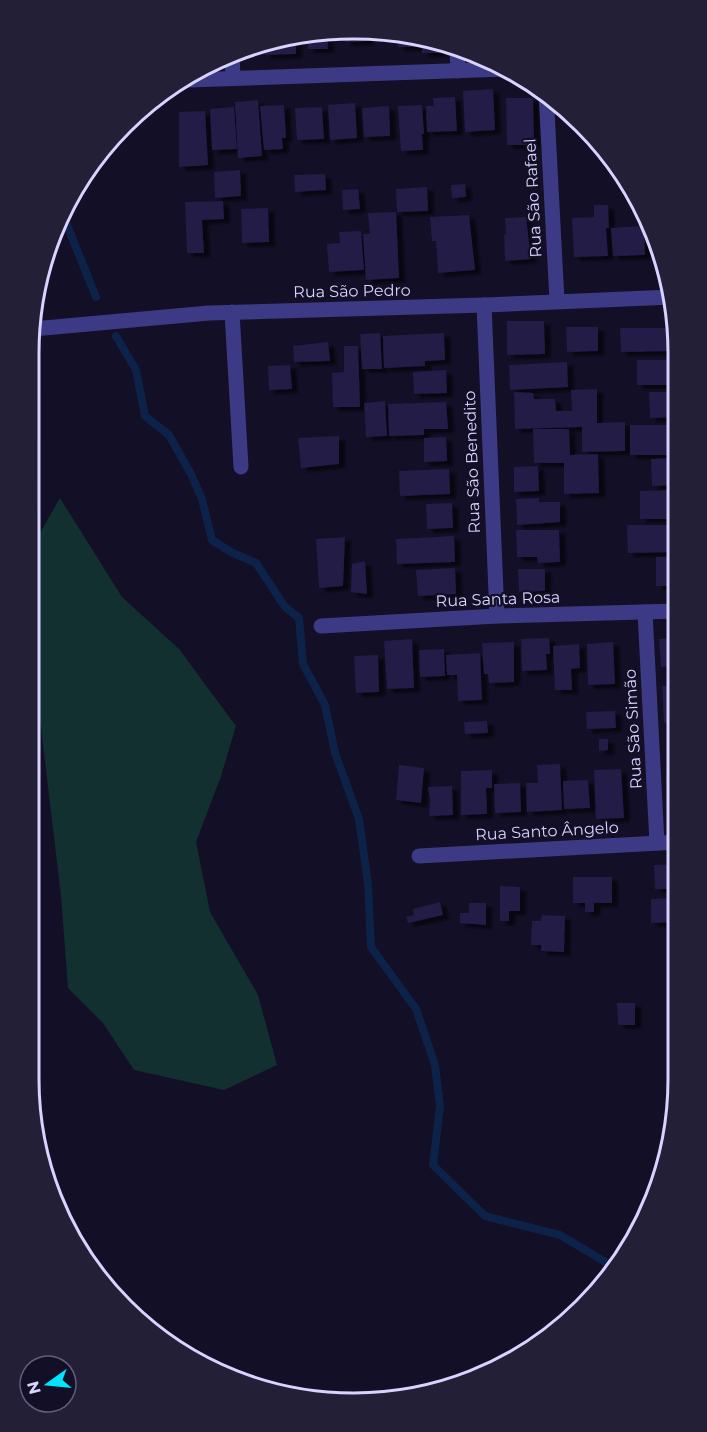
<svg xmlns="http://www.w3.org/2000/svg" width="707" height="1432" viewBox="0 0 707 1432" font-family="Montserrat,sans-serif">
<defs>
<filter id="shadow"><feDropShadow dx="6" dy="4" stdDeviation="1.5" flood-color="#0009"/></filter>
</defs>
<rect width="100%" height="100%" fill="#130f26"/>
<!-- green -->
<path fill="#12302f" d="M60,498L122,597L179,649L236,726L221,776L196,842L210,912L258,995L277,1065L224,1090L134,1070L103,1023L68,988L61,896L37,694L29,671V552Z"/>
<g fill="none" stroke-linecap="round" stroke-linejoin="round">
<!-- stream -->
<g stroke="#0c2248" stroke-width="8">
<path d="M63,215L96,297"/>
<path d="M116,336L136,370L145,416L169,435L191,474L202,499L212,540L231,552L256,563L285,607L299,618L303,664L325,705L335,753L359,819L368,884L371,947L416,1009L435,1065L440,1106L433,1165L485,1216L560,1235L614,1267"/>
</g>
</g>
<!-- building -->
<g fill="#241b47" filter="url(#shadow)">
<path d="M354,29L367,31V41L345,42V30Z"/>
<path d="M327,34L328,49H308V38Z"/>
<path d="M397,37L440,46V53H422V47H398Z"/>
<path d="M296,40V54L265,55V46Z"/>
<path d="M493,89L495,130L465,132L463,91Z"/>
<path d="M455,97L457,131L427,132L426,106H434L433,98Z"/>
<path d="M506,98H533L534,145H507Z"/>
<path d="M258,100L262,156L238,158L235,102Z"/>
<path d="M355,103L357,138L330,140L328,105Z"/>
<path d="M284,105L286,138H282L283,149L264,150L260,106Z"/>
<path d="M422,105L424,134H422L423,150L401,151L398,106Z"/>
<path d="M389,106L390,136L364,137L362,108Z"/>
<path d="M234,107L237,149L212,150L210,109Z"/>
<path d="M322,107L324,139L297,140L295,108Z"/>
<path d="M205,111L208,165L179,167V112Z"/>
<path d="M240,170L241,196L215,198L214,172Z"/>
<path d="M325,174L326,190L295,192L294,175Z"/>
<path d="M465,184L466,197L452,198L451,185Z"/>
<path d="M427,187L428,211L397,212L396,189Z"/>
<path d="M358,189L360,209L343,210L342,190Z"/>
<path d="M223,201L224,219L202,220L204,253H187L185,202Z"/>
<path d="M594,205H608L609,228H606L608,256L574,257L572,218L594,217Z"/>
<path d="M268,208L269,242L242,243L241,209Z"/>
<path d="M396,212L399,278L366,280L363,234H370L368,213Z"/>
<path d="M469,215L475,270L438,273L436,241H432L430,217Z"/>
<path d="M526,217L531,259L505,261L504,235L506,234L505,218Z"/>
<path d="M644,226L645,255L613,256L611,228Z"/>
<path d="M361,231L364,270L329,272L327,244L340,243L339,232Z"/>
<path d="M507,321H544L545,354L507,355Z"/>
<path d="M566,327H598V351L567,352Z"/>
<path d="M620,328H672V351L621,352Z"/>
<path d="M380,333L382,369H362L360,334Z"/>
<path d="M444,333L445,360L425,361V366L384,368L383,336Z"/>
<path d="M328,342L330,361L294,362L293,346Z"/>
<path d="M344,346H358L360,407H333L332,373L344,372Z"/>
<path d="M637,360H673L674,385H637Z"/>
<path d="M567,362L568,387L510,390L509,365Z"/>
<path d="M290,365L292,389L269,390L268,366Z"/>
<path d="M446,370L447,393L414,394L413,372Z"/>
<path d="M597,389V423L625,422V451L582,452V427L515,429L514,392L533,393L534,399H555L556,411H572L571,390Z"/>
<path d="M649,392H676V417L650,418Z"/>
<path d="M385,401L387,436L366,437L364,403Z"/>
<path d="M446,402L448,429H424V435L389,436L388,404Z"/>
<rect x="630" y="425" width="46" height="30"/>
<path d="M533,429H569L570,455L598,454L599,493L564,494V463H534Z"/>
<path d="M339,436V464L301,468L298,438Z"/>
<path d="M446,437L447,461L424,462V438Z"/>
<path d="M676,458V485L652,486L651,459Z"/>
<path d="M538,466L539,491L514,492V467Z"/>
<path d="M449,469L450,494L400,496L399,471Z"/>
<path d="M676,490V519H640V491Z"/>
<path d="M539,498V502H560V522L517,525L516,499Z"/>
<path d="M452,503L453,528L427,529L426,504Z"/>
<path d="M627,525H676L677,552L628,553Z"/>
<path d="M516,530H559L560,562L538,563L537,557H517Z"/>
<path d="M454,536L455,562L397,564L396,539Z"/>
<path d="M345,537L343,586L319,588L316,539Z"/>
<rect x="656" y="557" width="21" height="29"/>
<path d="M365,561L367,594L351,592L352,564Z"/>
<path d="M455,568L456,594L418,596L416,570Z"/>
<path d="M518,569H545V591L519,592Z"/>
<path d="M549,638L550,654H546L547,670L522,671L521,639Z"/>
<path d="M677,638V666L661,667L659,639Z"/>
<path d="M412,639L414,688L387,689L384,641Z"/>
<path d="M514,642V682L489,683L488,674H484L482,643Z"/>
<path d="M613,642L615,684L588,685L587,644Z"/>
<path d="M579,644L580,668L571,669L572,690H555L553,646Z"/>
<path d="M444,649L445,676L420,677L419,650Z"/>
<path d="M480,653L482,700L458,701L457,675H447L446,655Z"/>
<path d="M378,655L379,692L356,693L354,656Z"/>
<path d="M662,686H677V722L664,723Z"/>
<path d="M615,711L616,728L587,729L586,712Z"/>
<path d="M487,721L488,733L465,734L464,722Z"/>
<path d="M599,739H608V750L599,751Z"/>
<path d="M560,764L562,810L527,812L526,783H538L537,765Z"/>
<path d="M399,765L424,768L421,803L396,800Z"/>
<path d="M621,769L624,818L596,819L594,770Z"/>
<path d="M492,770V788H486L487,814L461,815V771Z"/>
<path d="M666,775H677V805L667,806Z"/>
<path d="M588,780L590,808L564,809L563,781Z"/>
<path d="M520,783L521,812L495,813L494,784Z"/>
<path d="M452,786L453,815L429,816L430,799L428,787Z"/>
<path d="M678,864V889H655L654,865Z"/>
<path d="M573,877H612V903H594V912H585V903H573Z"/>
<path d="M500,886L520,887V911H509V921H500Z"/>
<path d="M678,898V922L651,923V899Z"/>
<path d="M440,902L443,915L408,923L406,917L414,915L413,909Z"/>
<path d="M469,903H486V925L460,923V913H469Z"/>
<path d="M542,915L565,916L564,952L541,951V945H531L532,921H541Z"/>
<path d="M672,932H678V956H673Z"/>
<path d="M617,1003H635V1025H618Z"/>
<path d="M667,1067H678L676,1091H667Z"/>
</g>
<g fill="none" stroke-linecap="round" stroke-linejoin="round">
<!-- minor -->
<g stroke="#3d3a85" stroke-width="15">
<path d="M457,49L458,71"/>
<path d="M232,53L233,78"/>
<path d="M189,80L505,69"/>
<path d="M546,92L557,301"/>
<path d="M484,305L497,616"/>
<path d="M232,312L241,467"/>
<path d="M33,329L209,313L484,305L672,297"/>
<path d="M645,612L657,843"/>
<path d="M321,626L497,616L677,611"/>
<path d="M419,856L678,842"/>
</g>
</g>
<g text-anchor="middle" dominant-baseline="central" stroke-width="4.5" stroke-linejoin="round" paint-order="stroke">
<!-- street labels -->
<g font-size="16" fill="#d9d4ff" stroke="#130f26">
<text transform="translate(533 198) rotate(-93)">Rua São Rafael</text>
<text transform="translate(352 291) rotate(-1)">Rua São Pedro</text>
<text transform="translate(472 462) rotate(-92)">Rua São Benedito</text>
<text transform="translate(498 599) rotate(-2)">Rua Santa Rosa</text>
<text transform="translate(633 729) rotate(-93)">Rua São Simão</text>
<text transform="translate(547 831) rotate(-3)">Rua Santo Ângelo</text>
</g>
</g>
<!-- crop -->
<path d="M0 0H707V1432H0ZM353 39H354A314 314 0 0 1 668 353V1079A314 314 0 0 1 354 1393H353A314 314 0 0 1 39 1079V353A314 314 0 0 1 353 39Z" fill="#231f37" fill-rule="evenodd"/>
<path fill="none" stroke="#d9d4ff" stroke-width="3" d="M353 39H354A314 314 0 0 1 668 353V1079A314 314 0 0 1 354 1393H353A314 314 0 0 1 39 1079V353A314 314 0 0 1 353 39Z"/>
<!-- north arrow -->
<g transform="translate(48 1384) rotate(255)"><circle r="28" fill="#130f26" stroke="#625e7d" stroke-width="1.5"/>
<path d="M0-4.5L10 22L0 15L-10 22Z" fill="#00e5ff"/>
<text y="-9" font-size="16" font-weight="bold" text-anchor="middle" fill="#d9d4ff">N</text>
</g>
</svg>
